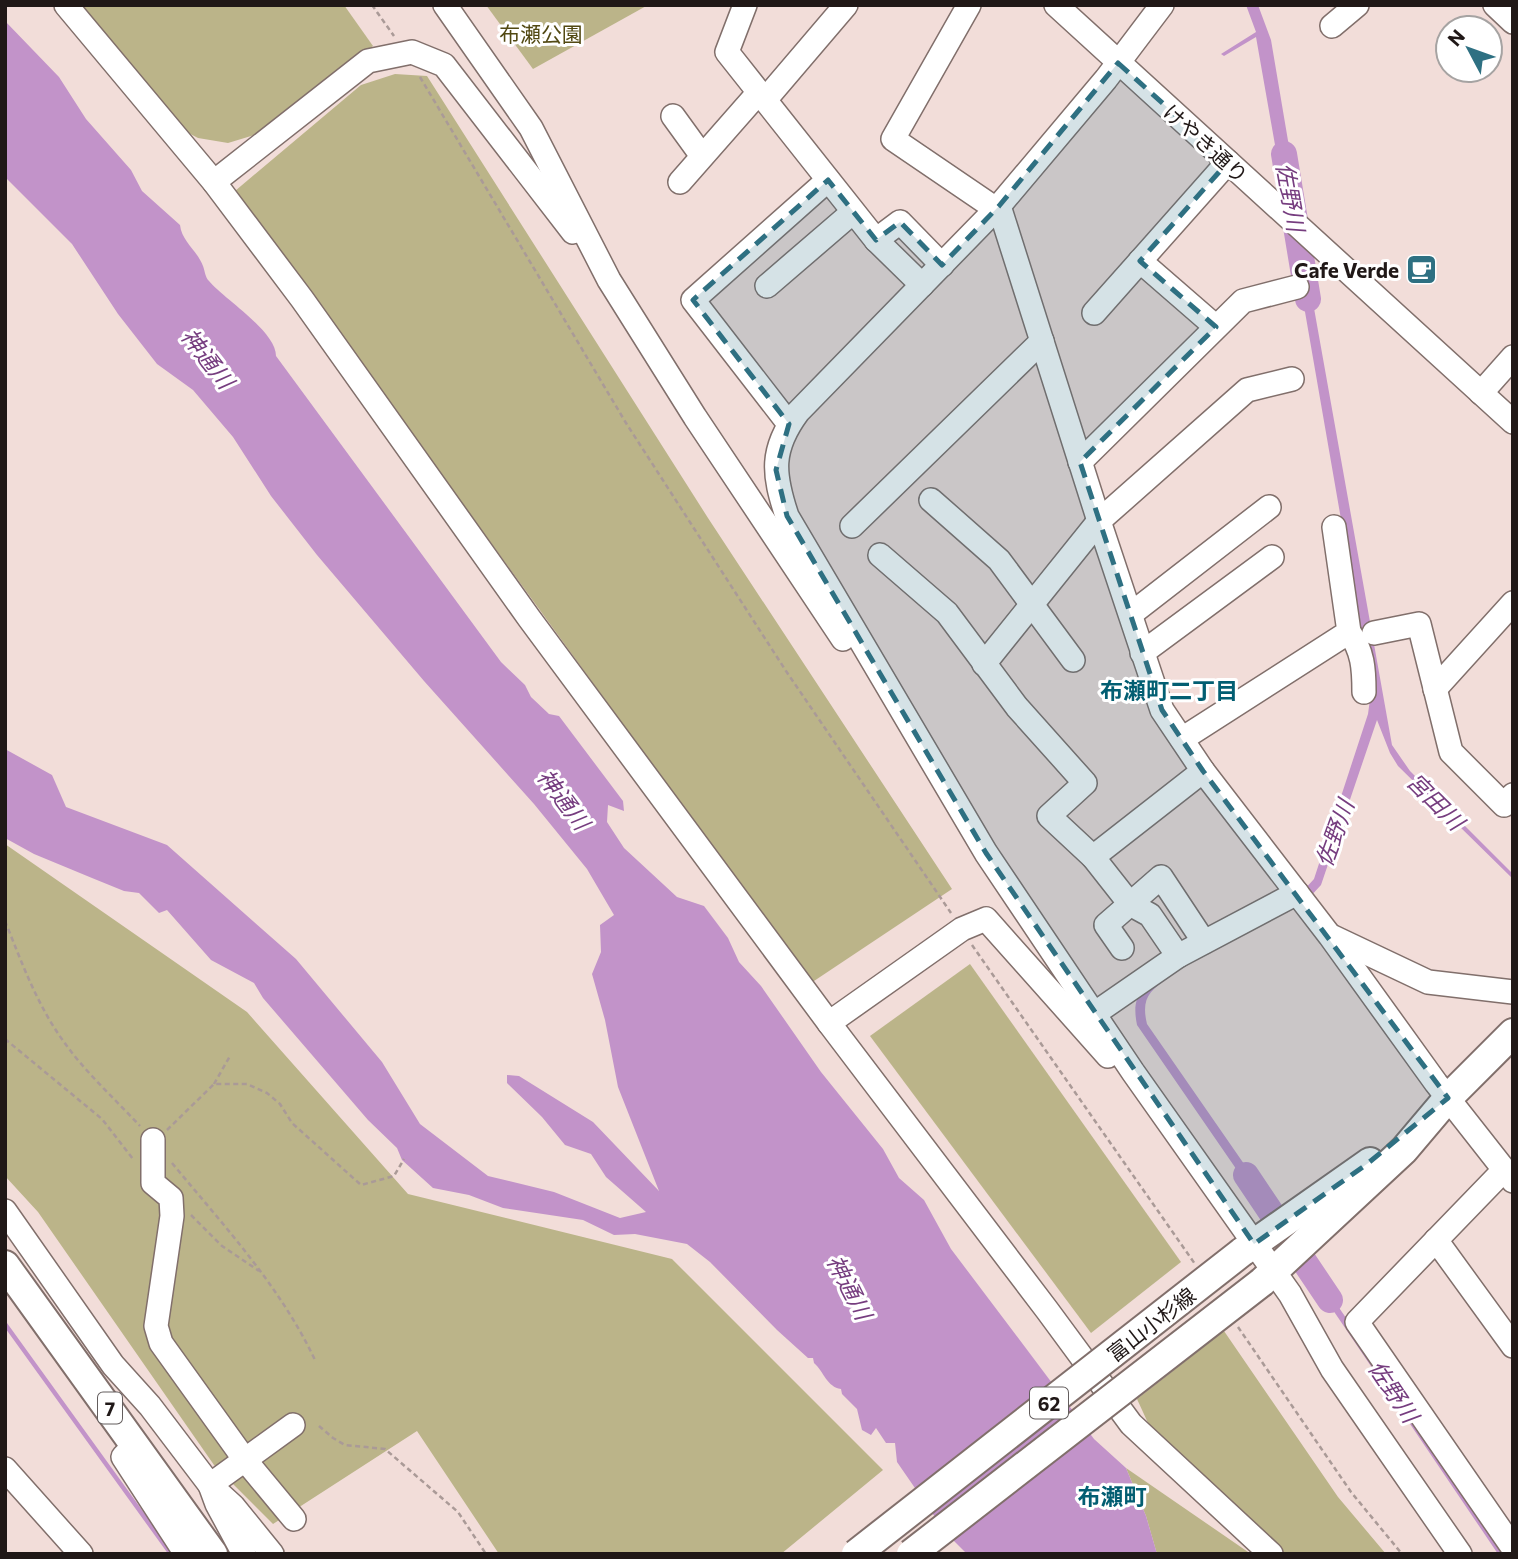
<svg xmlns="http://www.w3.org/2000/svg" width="1518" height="1559" viewBox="0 0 1518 1559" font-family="Commissioner,'Noto Sans JP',sans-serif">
<rect width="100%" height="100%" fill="#f2ddd9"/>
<!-- green -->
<g fill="#bbb489">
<path d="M76,5H344L373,46L258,134L228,143L198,138L175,126Z"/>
<path d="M486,5H648L533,69Z"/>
<path d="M395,74L427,76L708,518L952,889L811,983L235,191L361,85Z"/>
<path d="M5,844L247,1012L408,1194L672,1259L883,1470L781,1554H499L417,1431L273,1524L214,1465L38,1212L5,1176Z"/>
<path d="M970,964L1181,1262L1091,1333L870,1036Z"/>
<path d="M1224,1331L1338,1497L1386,1554H1281L1148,1423L1137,1399Z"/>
<path d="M1126,1468L1251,1554H1157L1146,1516Z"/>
</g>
<!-- water -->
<g fill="#c293c9">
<path d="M1246,5H1258L1271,40L1297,194L1281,179L1256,37L1224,56L1221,54L1256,32Z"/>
<path d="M5,21L59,77L86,119L131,170L142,191L180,225C182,242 197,250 203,266C205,271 205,277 209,281C224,299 276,331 276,356L501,662L525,685L531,697L549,714L559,716L623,801L624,811L608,805L607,822L624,848L677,897L704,906L728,938L739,962L761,986L821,1072L883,1149L899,1178L924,1200L951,1249L1025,1347L1094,1439L1126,1468L1146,1516L1157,1554H967L946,1533L897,1462L895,1443H886L876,1428L871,1435L862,1430L857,1409L842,1394L841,1389C827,1387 824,1372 814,1363L813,1358H808L777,1330L710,1262L687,1244L635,1234L614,1235L583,1220L503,1208L469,1195L433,1188L402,1160L397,1148L368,1120L263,998L254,983L211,960L167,910L159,913L139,893L124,891L92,878L34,854L5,838V749L52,775L66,807L167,845L296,959L382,1062L420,1124L488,1176L554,1192L620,1218L646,1212L606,1177L591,1154L565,1145L542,1117L507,1083V1075L519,1076L593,1122L659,1191L618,1087L605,1020L592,974L601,952L600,925L614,915L587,869L534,804L424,681L317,555L271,496L233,437L193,390L157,364L118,314L72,244L5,177Z"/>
<path d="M1296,260L1307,269L1392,745L1410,771L1513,874V879L1398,766L1390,753L1377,720L1321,885L1308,899L1303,891L1314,879L1368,714L1371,692Z"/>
<path d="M1161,971L1168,978C1149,991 1141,999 1147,1024L1269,1200L1261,1205L1137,1025C1131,995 1142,991 1161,971Z"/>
<path d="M1314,1267L1320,1280L1508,1554H1498L1314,1282L1306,1277Z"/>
</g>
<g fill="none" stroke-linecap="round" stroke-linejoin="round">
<!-- stream -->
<path stroke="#c293c9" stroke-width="4.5" d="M5,1324L171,1554"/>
<!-- river -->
<g stroke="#c293c9" stroke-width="26">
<path d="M1284,154L1308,299"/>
<path d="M1246,1175L1330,1300"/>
</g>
<defs>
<g id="minor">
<path d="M66,5L214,182L302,299L529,618L829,1023L962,929L986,919L1108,1056"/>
<path d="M445,5L531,128L609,280L695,417L843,639"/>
<path d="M745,5L727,52L876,240L922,285"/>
<path d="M969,5L893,139L990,205L999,206L1099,521L1162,710L1203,771L1330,936L1436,1083L1513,1181"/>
<path d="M1056,5L1513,422"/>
<path d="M1162,5L1106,79L999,206L798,412C770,450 773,474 787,516L986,853L1133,1072L1290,1294L1332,1369L1460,1554"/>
<path d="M1495,5L1513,22"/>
<path d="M1332,26L1357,5"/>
<path d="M765,100L846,5"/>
<path d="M673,116L702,156"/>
<path d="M214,182L368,61L412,52L444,65L573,232"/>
<path d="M680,182L759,92"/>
<path d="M876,240L900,222L942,265"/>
<path d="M1140,261L1216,327"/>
<path d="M767,286L853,212"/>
<path d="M1094,313L1228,162"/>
<path d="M1481,393L1513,357"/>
<path d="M789,424L693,300L828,180"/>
<path d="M1080,462L1243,301L1297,287"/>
<path d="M931,500L999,560L1073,660"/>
<path d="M852,526L1042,341"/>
<path d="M880,555L947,613L1017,707L1085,783L1049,816L1093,857L1130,904L1150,915L1178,956"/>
<path d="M1131,614L1269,507"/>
<path d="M1349,632C1363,651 1364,669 1364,692"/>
<path d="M1374,633L1419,624L1451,752L1504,805L1513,795"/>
<path d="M1142,653L1272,557"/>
<path d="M984,664L1099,521L1247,390L1292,379"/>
<path d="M1435,689L1513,603"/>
<path d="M1182,739L1349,632L1334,527"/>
<path d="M1093,857L1203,771"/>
<path d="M1333,937L1428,982L1513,992"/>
<path d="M1122,948L1106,925L1161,877L1204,942"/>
<path d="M1094,1014L1178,956L1297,893"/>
<path d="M829,1023L1047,1310L1131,1424L1271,1554"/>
<path d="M153,1140V1183L171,1198L172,1216L156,1326L161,1343L245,1460L294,1519"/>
<path d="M1504,1170L1357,1322L1513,1548"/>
<path d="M5,1211L113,1365L150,1406L210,1485L233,1506L272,1554"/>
<path d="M1436,1240L1513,1346"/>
<path d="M136,1444L123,1457L186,1554"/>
<path d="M5,1469L81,1554"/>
<path d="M244,1554L217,1504L210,1485L293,1425"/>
</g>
<g id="major">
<path d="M1242,1252L1370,1162"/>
<path d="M5,1265L213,1554"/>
<path d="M1262,1282L1404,1150L1448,1098L1513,1033"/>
</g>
</defs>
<!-- minor casing -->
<use href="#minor" stroke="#816f6b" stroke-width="26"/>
<!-- major casing -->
<use href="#major" stroke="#816f6b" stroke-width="32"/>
<!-- path -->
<g stroke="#aa9a97" stroke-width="2.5" stroke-dasharray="5 3.5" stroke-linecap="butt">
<path d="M372,5L394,36"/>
<path d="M420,77L626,423L786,671L951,913"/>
<path d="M5,921C22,963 37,1005 64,1042C85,1072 115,1099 140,1126"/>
<path d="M972,945L1195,1264"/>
<path d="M5,1039L102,1119L133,1159"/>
<path d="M214,1084L230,1056"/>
<path d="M167,1130L214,1084H247L267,1093L280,1104L292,1123L361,1185L394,1176L404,1159"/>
<path d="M172,1163C224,1226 280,1286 315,1360"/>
<path d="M191,1215L222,1246L259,1271"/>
<path d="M1238,1327L1351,1492L1402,1554"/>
<path d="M319,1426L333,1438L345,1445L385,1449L458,1512L486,1554"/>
</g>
<!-- minor -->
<use href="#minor" stroke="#fff" stroke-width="23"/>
<!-- major -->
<use href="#major" stroke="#fff" stroke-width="28"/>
<defs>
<g id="major-bridge">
<path d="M856,1554L1242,1252"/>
<path d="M911,1554L1262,1282"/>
</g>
</defs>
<!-- major-bridge casing -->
<use href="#major-bridge" stroke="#816f6b" stroke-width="32" stroke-linecap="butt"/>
<!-- major-bridge -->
<use href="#major-bridge" stroke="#fff" stroke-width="28"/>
</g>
<!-- marked area -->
<path fill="#2e7082" fill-opacity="0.2" stroke="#2e7082" stroke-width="5" stroke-dasharray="14 9" stroke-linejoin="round" d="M1118,63L1228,162L1140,261L1216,327L1080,462L1162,710L1203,771L1448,1098L1367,1164L1254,1244L986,853L787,516L776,470L789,424L693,300L828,180L876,240L900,222L942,265L999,206Z"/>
<!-- icons -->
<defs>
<symbol id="cafe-square" viewBox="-11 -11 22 22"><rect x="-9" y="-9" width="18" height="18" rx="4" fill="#2e7082" stroke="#fff"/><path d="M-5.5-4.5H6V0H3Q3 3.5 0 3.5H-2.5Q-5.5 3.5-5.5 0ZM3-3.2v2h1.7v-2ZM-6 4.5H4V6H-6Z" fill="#fff"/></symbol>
</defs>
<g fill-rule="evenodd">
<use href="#cafe-square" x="1404" y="252" width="35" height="35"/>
</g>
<g text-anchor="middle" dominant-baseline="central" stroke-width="6" stroke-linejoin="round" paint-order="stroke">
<!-- shield labels -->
<g fill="#fff" stroke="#635d5d" stroke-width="2">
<rect x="1030" y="1387.5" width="38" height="31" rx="5"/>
<rect x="98" y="1392.5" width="24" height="31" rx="5"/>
</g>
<g font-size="19" font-weight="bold" fill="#201817">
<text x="1049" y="1403">62</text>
<text x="110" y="1408">7</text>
</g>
<!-- park labels -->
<g font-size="21" fill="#524913" stroke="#fff">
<text x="541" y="33">布瀬公園</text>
</g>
<!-- street labels -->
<g font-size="21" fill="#201817" stroke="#fff">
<text transform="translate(1206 143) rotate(42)">けやき通り</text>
<text transform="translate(1151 1324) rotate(-38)">富山小杉線</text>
</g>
<!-- poi labels -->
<g font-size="21" font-weight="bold" fill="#201817" stroke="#fff" text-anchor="end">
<text x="1399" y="269">Cafe Verde</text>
</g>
<!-- water labels -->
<g font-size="23" font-style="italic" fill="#763d7f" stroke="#fff">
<text transform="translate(1291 197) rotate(80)">佐野川</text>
<text transform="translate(208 358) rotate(52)">神通川</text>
<text transform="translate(564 799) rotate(53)">神通川</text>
<text transform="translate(1436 801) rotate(45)">宮田川</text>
<text transform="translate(1334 833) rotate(-70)">佐野川</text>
<text transform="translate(850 1287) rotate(63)">神通川</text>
<text transform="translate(1394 1391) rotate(56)">佐野川</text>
</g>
<!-- neighbourhood labels -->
<g font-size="23" font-weight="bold" fill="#025e72" stroke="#fff">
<text x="1169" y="690">布瀬町二丁目</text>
<text x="1112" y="1496">布瀬町</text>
</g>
</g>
<!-- border -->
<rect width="1518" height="1559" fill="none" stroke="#201817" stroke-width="14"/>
<!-- north arrow -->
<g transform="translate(1469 49) rotate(311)"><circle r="33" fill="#ffffff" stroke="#a6a3a2" stroke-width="2"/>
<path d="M0-5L12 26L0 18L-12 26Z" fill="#2e7082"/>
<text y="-10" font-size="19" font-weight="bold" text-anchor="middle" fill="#201817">N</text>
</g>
</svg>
